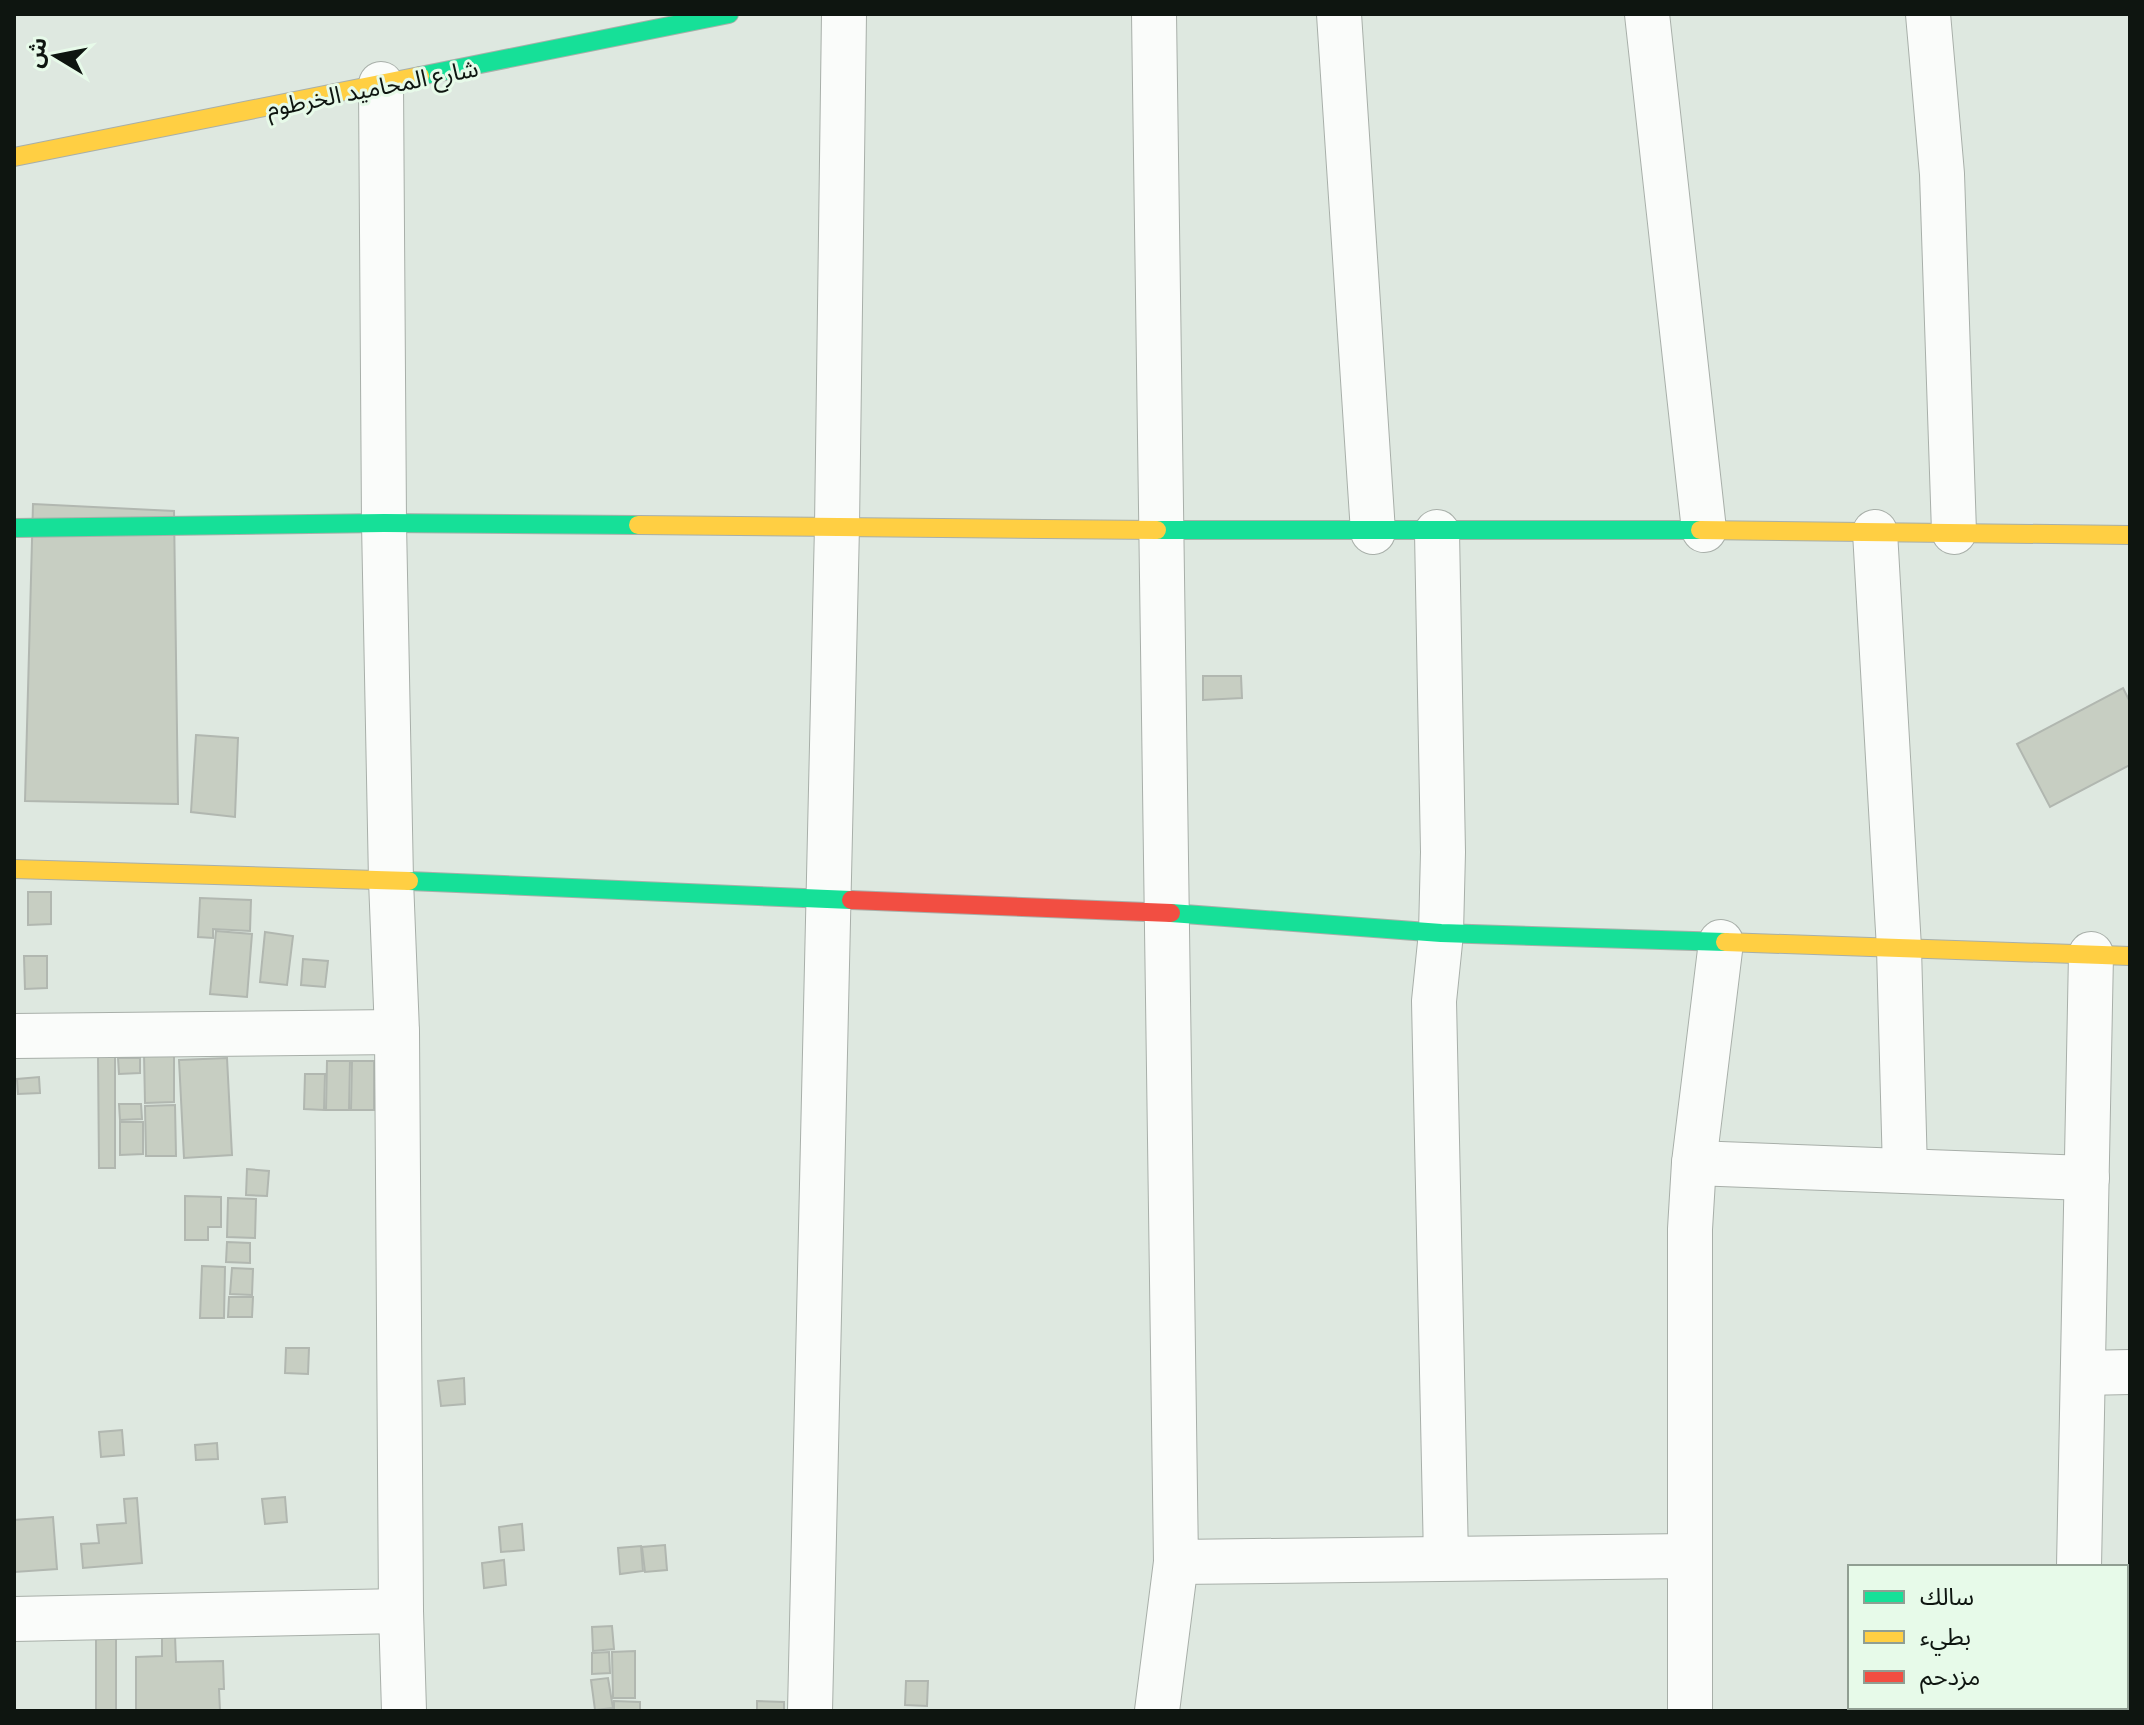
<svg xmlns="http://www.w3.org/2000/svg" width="2144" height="1725" viewBox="0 0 2144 1725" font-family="'Exo 2','Noto Sans Arabic',sans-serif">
<rect width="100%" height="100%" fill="#dee8e0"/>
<!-- building -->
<g fill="#c7cec2" stroke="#b1b7b0" stroke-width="2">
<path d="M33,504L174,511L178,804L25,801Z"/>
<path d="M1203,676H1241L1242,698L1203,700Z"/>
<path d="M2123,688L2130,702V765L2050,807L2017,744Z"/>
<path d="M196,735L238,738L235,817L191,812Z"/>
<path d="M28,892H51V924L28,925Z"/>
<path d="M200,898L251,900L250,931L213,929V938L198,937Z"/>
<path d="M216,931L252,934L247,997L210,994Z"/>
<path d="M265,932L293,936L287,985L260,982Z"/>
<path d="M24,956H47V988L25,989Z"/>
<path d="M303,959L328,961L325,987L301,985Z"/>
<path d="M174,1052V1102L145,1103L144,1053Z"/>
<path d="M98,1056H115V1168H99Z"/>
<path d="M118,1058H140V1073L119,1074Z"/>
<path d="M227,1058L232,1155L184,1158L179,1060Z"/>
<path d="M327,1061H350L349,1110H326Z"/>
<path d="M352,1061H374V1110H351Z"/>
<path d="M305,1074H325L324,1110L304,1109Z"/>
<path d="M39,1077L40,1093L18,1094L17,1079Z"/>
<path d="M119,1104H141L142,1119L120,1120Z"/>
<path d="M175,1105L176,1156H146L145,1106Z"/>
<path d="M120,1122H143V1154L120,1155Z"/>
<path d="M247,1169L269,1171L267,1196L246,1195Z"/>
<path d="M185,1196L221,1197V1227H208V1240H185Z"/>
<path d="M228,1198L256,1199L255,1238L227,1237Z"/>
<path d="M227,1242L250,1243V1263L226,1262Z"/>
<path d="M202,1266L225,1267L224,1318H200Z"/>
<path d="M232,1268L253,1269L252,1295L230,1294Z"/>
<path d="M229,1297H253L252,1317H228Z"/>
<path d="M286,1348H309L308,1374L285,1373Z"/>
<path d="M464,1378L465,1404L441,1406L438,1381Z"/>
<path d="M122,1430L124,1455L101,1457L99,1432Z"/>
<path d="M217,1443L218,1459L196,1460L195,1445Z"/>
<path d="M285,1497L287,1522L265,1524L262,1499Z"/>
<path d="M137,1498L142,1563L83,1568L81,1544L99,1543L97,1525L126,1523L124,1499Z"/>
<path d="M53,1517L57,1569L15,1572L14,1520Z"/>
<path d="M522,1524L524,1550L501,1552L499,1527Z"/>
<path d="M665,1545L667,1570L645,1572L642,1547Z"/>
<path d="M641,1546L643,1571L620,1574L618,1548Z"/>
<path d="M504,1560L506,1585L484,1588L482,1563Z"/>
<rect x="96" y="1620" width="20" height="91"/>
<path d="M612,1626L614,1649L593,1651L592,1627Z"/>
<path d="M162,1636H175L176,1662L223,1661L224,1689H219L220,1711H136V1657L162,1656Z"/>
<path d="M635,1651V1698H613L612,1652Z"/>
<path d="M609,1652L610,1673L592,1674V1653Z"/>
<path d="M608,1678L613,1708L595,1710L591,1680Z"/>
<path d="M906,1681H928L927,1706L905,1705Z"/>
<path d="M614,1701L640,1702V1711L614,1710Z"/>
<path d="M757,1701L784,1702V1711H757Z"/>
</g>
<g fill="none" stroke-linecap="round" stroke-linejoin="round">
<defs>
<g id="street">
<path d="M1154,14L1176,1562L1157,1711"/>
<path d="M1339,14L1373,532"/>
<path d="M1647,14L1704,530"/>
<path d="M1928,14L1942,174L1954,532"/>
<path d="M381,84L384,523L391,880L397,1032L401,1611L404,1711"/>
<path d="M1437,532L1443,852L1441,933L1434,1001L1446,1558"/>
<path d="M1875,532L1899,948L1905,1171"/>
<path d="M14,1036L397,1032"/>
<path d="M1694,1163L2087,1178"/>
<path d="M2083,1373L2130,1372"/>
<path d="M1176,1562L1688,1556"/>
<path d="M2079,1567L2091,954"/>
<path d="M14,1619L401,1611"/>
<path d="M2126,1676H2130"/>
<path d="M810,1711L837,526L844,14"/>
<path d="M1690,1711V1229L1694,1163L1721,942"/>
<path d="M2076,1711V1707"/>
</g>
<g id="fast">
<path d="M420,76L729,14"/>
<path d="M14,528L384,523L638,525"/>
<path d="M1157,530H1700"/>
<path d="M409,881L851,900"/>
<path d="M1171,913L1441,933L1725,942"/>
</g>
<g id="slow">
<path d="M14,157L420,76"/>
<path d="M638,525L1157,530"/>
<path d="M1700,530L2130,535"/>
<path d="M14,869L409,881"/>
<path d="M1725,942L2130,956"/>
</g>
<path id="jam" d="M851,900L1171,913"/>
</defs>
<!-- street casing -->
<use href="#street" stroke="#a8afa9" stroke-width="46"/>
<!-- fast casing -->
<use href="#fast" stroke="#a8afa9" stroke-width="20"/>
<!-- slow casing -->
<use href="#slow" stroke="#a8afa9" stroke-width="20"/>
<!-- jam casing -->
<use href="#jam" stroke="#a8afa9" stroke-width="20"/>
<!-- street -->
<use href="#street" stroke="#fafcfa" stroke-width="44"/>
<!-- fast -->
<use href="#fast" stroke="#16e098" stroke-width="18"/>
<!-- slow -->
<use href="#slow" stroke="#ffcf43" stroke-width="18"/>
<!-- jam -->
<use href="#jam" stroke="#f24e42" stroke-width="18"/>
</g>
<g text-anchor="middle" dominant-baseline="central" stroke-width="6" stroke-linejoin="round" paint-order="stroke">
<!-- street labels -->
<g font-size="24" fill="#0e1510" stroke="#e7fae9">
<text transform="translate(372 87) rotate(-11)">شارع المحاميد الخرطوم</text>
</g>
</g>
<!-- border -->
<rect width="2144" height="1725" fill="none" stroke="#0e1510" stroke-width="32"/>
<!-- legend -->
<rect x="1848" y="1565" width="280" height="144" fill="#e7fae9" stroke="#909e92" stroke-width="2"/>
<rect x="1864" y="1591" width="40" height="12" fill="#16e098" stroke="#909e92" stroke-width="2"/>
<text x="1920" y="1605" font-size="24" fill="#0e1510">سالك</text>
<rect x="1864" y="1631" width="40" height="12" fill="#ffcf43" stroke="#909e92" stroke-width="2"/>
<text x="1920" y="1645" font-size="24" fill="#0e1510">بطيء</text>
<rect x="1864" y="1671" width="40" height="12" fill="#f24e42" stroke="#909e92" stroke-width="2"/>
<text x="1920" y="1685" font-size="24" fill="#0e1510">مزدحم</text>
<!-- north arrow -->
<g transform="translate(56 56) rotate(280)" stroke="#e7fae9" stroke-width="6" paint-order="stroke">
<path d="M0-6L14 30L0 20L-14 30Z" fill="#0e1510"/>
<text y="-12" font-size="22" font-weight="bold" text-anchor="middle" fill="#0e1510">ش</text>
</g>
</svg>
